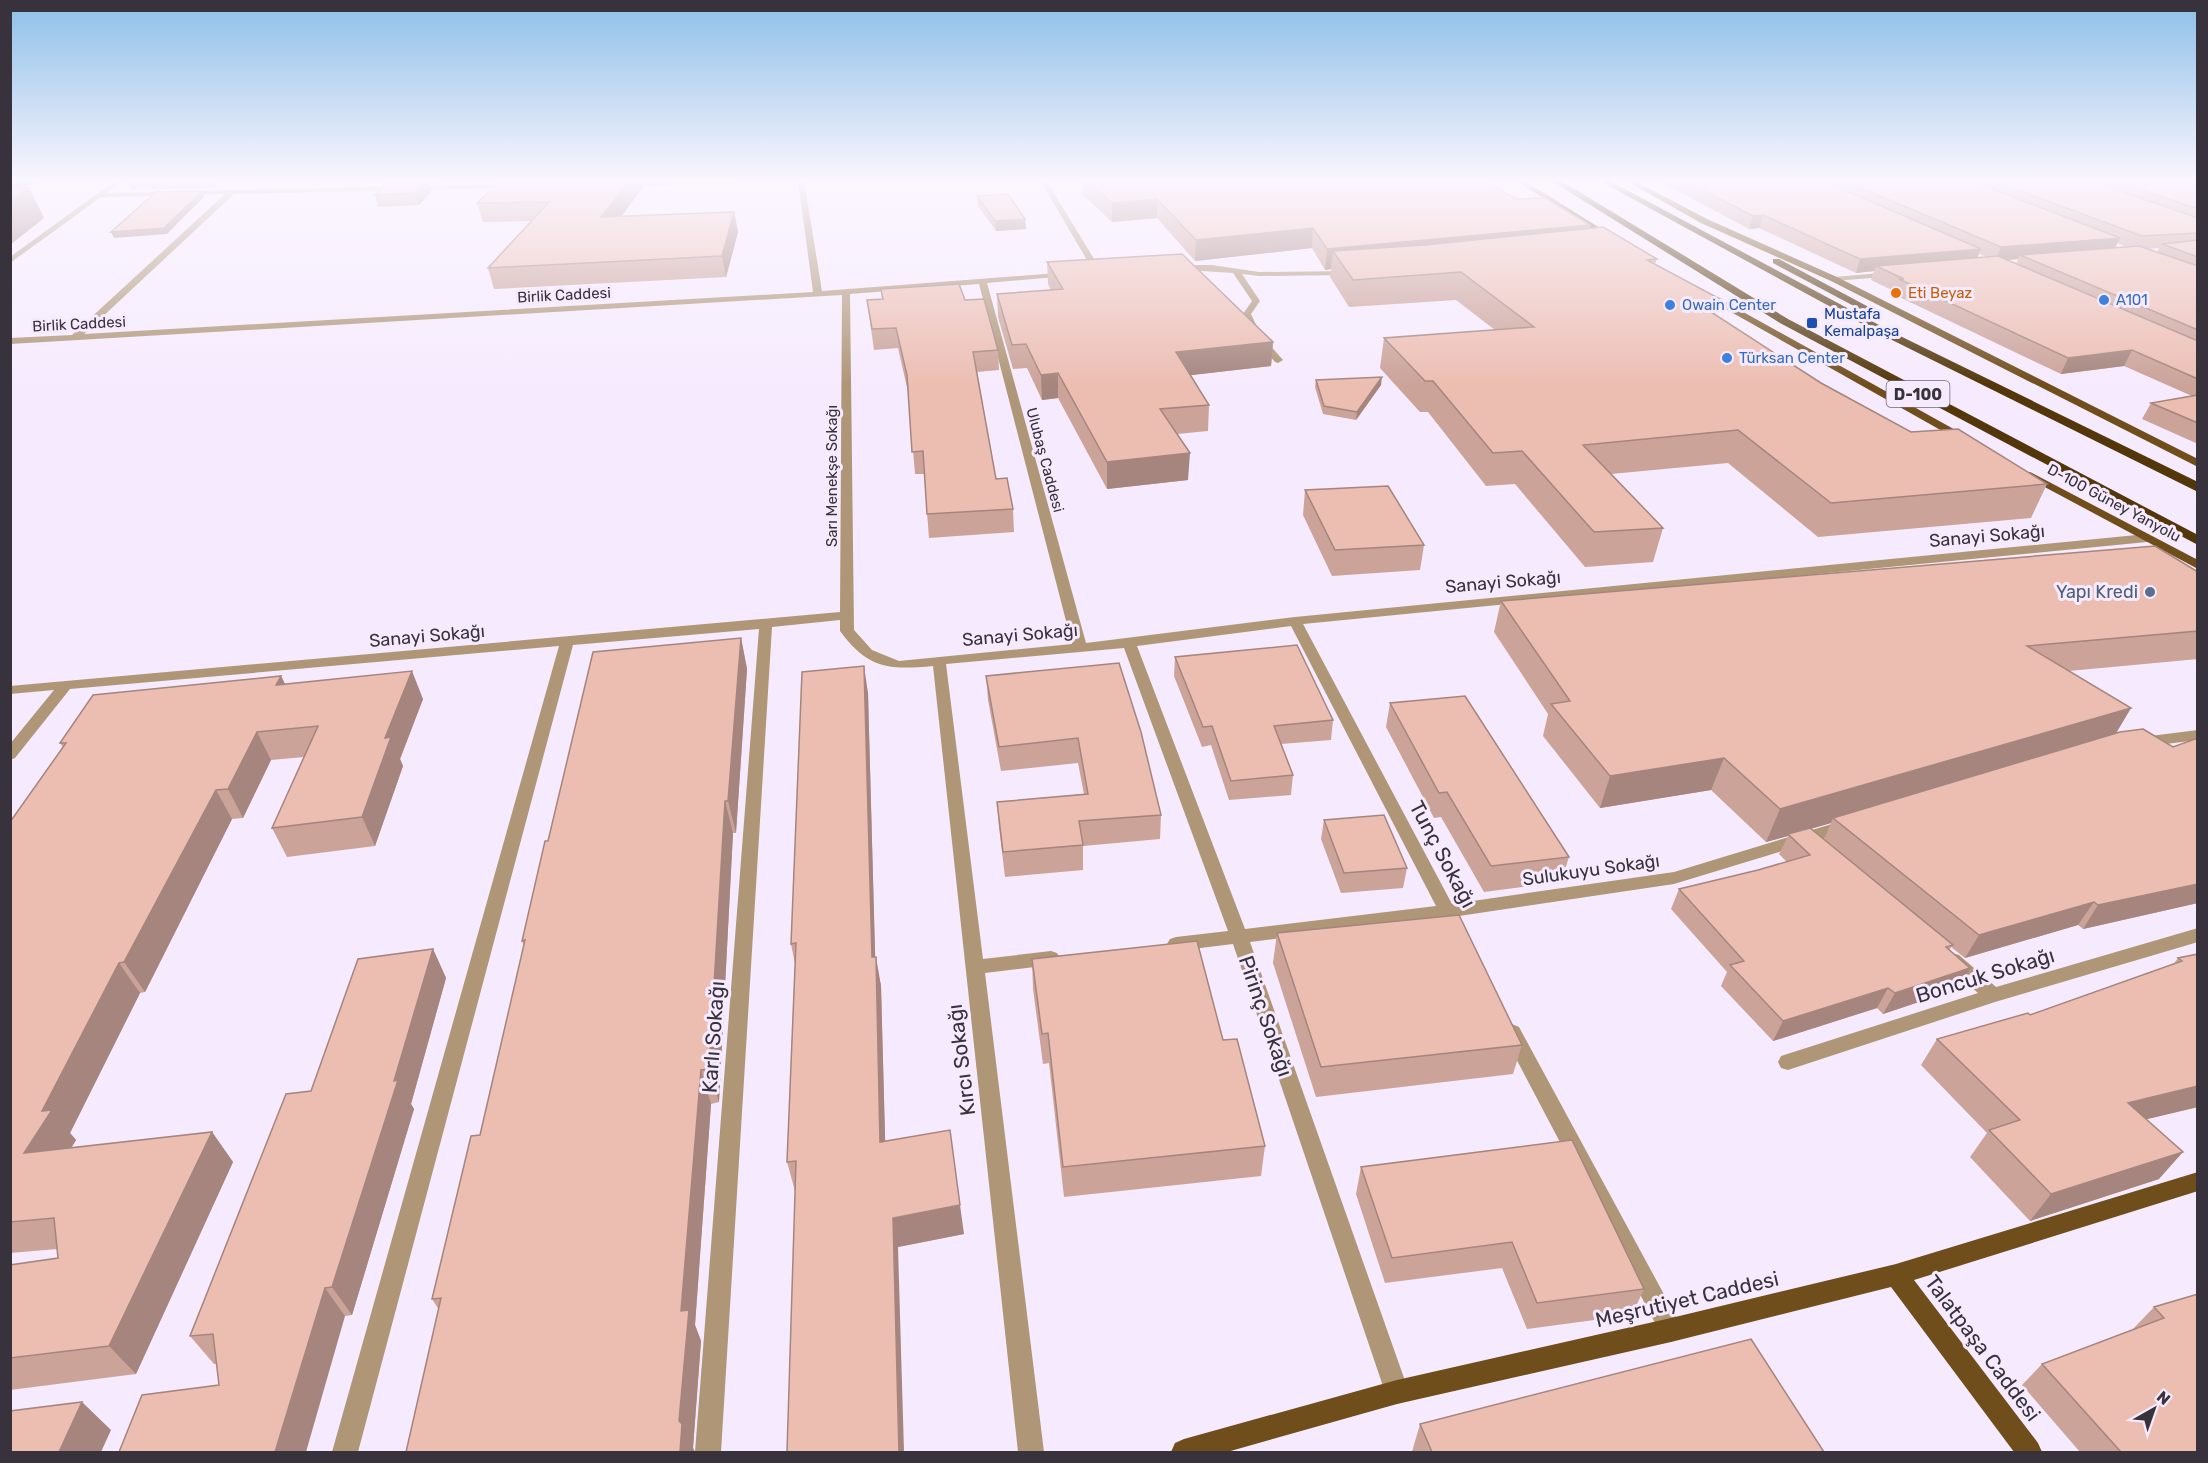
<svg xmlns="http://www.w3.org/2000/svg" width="2208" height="1463" viewBox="0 0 2208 1463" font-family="Rubik,sans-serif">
<rect width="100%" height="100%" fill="#f6ebfe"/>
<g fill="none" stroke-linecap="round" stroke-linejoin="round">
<!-- minor -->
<g fill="#ae9677" fill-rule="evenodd">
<path d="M10,180H17V181L14,183Z"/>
<path d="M116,180H123L107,193L514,184L517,186L514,188L234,194L84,334L813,292L798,180H804L822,291L1070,272V276H1067L987,283L1086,643L1295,617L2147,534L2153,538L2147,542L1303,624L1452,904L1674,872L1845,820L1851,822L1853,826L1851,830L1674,884L1459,916L1457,923L1451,924L1445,923L1442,918L1250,942L1409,1392L1406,1401L1397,1404L1388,1401L1385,1392L1233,944L1176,951L1170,949L1167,944L1170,939L1176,937L1228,931L1124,648L946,664L983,959L1051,951L1057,953L1060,958L1057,963L1051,965L985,973L1044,1452H1018L933,666C889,670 868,669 840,631V620L772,627L721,1452H695L759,629L573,645L358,1452H332L559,646L70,689L15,758L10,760V744L54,690L10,694V686L840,612L842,295L10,344V338L72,335L225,194L101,197L10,263V257ZM979,284L1072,644L899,661L872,650L854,630L850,294ZM1291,626L1436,906L1245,929L1137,646Z"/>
<path d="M706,180H793L790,182L622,186L619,184L622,182Z"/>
<path d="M1040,180H1046L1102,272L1101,274L1094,272Z"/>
<path d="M1175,265H1212L1259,272L1349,271L1353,273L1349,275L1259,276L1242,274L1260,301L1251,314L1261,335L1283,360L1278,363L1275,362L1252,336L1243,314L1252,301L1233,273L1172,269V265Z"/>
<path d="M1893,272L1897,274L1896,276L1834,281L1830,279L1834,277Z"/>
<path d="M2198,730V740L2142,747L2134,742L2142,737Z"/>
<path d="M2198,928V942L1995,1002L1788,1070L1781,1068L1778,1062L1781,1056L1978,993L1945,965L1943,960L1945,955L1952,953L1959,955L1996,987Z"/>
<path d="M1512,1024L1519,1027L1679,1322L1683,1330L1679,1338L1671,1342L1663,1338L1502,1032L1505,1027Z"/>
</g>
<!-- major -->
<g fill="#6f4e1c" fill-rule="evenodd">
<path d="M37,180H54L10,188V184Z"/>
<path d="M1515,180H1523L1616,238L1609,240Z"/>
<path d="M1625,180H1633L1707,219L1837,277L2198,459V467L1831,281L1701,223Z"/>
<path d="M1702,289L1968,437L1969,439L1968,441H1960L1699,294L1698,292Z"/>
<path d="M2030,472L2198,560V569L2026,477V473Z"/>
<path d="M2198,1172V1191L1914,1280L2038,1443L2042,1452H2014L1891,1287L1671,1342L1397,1404L1227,1452H1171L1175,1443L1184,1439L1397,1380L1671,1318L1896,1264Z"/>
</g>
<!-- highway -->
<g fill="#53370a" fill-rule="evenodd">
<path d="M1550,180H1560L1788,319L2198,535V545L1780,323Z"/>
<path d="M1598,180H1608L1894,333L2198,482V492L1886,337Z"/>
<path d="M1773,259H1779L1878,312L1869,314L1773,263Z"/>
</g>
</g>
<!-- wall -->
<g fill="#cba399" fill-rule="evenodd">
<path d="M126,180H241L220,181L213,188L131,190Z"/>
<path d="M400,180H442L439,183L429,184L431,192L419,205L378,207L375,195L400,181Z"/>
<path d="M1082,180H1482L1517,199L1590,225V228L1657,259L1655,264L1720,299L1715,314L1821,383L1911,432L2047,484L2031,518L1818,537L1728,463L1611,474L1663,528L1653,562L1585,567L1515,484L1486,486L1428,412H1420L1380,368L1384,338L1495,330L1456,300L1349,307L1330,277L1331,269L1325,270L1312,248L1195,261L1157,218L1112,222L1082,194Z"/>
<path d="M1657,180H2198V444L2142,419L2151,403L2192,396L2124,366L2061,374L1893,294L1894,291L1871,280L1874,271L1856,273L1759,228L1749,229ZM2117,243L2127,247H2115ZM2159,248L2157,252L2148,249ZM1979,254L1987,257L1977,258ZM2018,259L2016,264L2007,260Z"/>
<path d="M643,187L621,217L734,212L738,232L726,277L494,289L488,268L531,221L483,222L477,203Z"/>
<path d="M977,196L1026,229L996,231L978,206Z"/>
<path d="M1047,262L1273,342L1271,366L1190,375L1209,405L1208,431L1177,434L1188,480L1107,489L1058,398L1042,400L1027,368L1013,369L998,317L997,294L1051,290L1048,284Z"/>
<path d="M881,289L965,300L998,350L999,370L977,372L996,479L1013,509L1014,532L929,538L924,474H915L908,392L898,348L874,350L867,300L882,299Z"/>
<path d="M1316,380L1381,385L1356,420L1323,414L1315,387Z"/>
<path d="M1305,490L1424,545L1420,570L1332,576L1303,515Z"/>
<path d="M2198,572V659L2069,671L2131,708L2116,733L2198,903L2083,929L2078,925L1965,958L1951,947L1949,951L1958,989L1883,1014L1877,1008L1773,1041L1721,986L1727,972L1671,909L1679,889L1758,870L1787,862L1779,854L1788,836L1766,842L1711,790L1600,808L1543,736L1548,714L1494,632L1501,601ZM1831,823L1824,839L1811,829Z"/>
<path d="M741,638L747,669L736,833H733L719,1102L711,1104L695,1325L701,1341L693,1448L695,1452H406L439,1310L432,1299L480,1135L524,946L522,941L548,841Z"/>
<path d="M1175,657L1333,720L1331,740L1281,744L1293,775L1291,795L1229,800L1211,745L1202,747L1174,676Z"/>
<path d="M1119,663L1161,815L1160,839L1083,846V870L1005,877L999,827L997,802L1084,794L1078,763L1001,771L988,700L986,676Z"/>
<path d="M281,676L285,684L423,699L400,759L403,766L375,846L287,857L272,828L304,757L271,760L243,818L232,819L145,992L140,993L70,1133L76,1140L71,1148L212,1132L233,1162L136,1374L10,1390V1265L58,1258L57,1249L10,1253V822L63,747L60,743Z"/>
<path d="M868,693L875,957L881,986L885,1141L964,1234L898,1247L795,1191L787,1162L795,964L791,944Z"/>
<path d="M1390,703L1569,857L1561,882L1484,892L1441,817L1434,818L1386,727Z"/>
<path d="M1324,820L1407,868L1403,888L1341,893L1321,839Z"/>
<path d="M1277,933L1522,1045L1513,1074L1316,1097L1273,963Z"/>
<path d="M433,949L446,978L411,1104L414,1109L352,1315L345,1316L219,1385L217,1364H214L190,1336L311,1091Z"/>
<path d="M2198,954V1107L2146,1119L2159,1179L2030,1221L1970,1157L1987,1133L1921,1065L1937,1039L2030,1015L2173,965L2178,958Z"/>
<path d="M1032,959L1223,1040L1265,1146L1261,1176L1064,1197L1049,1063L1043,1064L1033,989Z"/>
<path d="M1361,1167L1644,1289L1632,1315L1527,1329L1502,1268L1385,1283L1356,1194Z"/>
<path d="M2198,1294V1452H2080L2022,1385L2042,1364L2133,1329L2154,1307Z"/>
<path d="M1420,1424L1824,1452H1412Z"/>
</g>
<!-- shaded-wall -->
<g fill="#a5857d">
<path d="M209,180H220V181L213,188Z"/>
<path d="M428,180L431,192L419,205L415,193Z"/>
<path d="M631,180H641L643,187L606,237L601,217Z"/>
<path d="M29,187L44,218L10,245V200Z"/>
<path d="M202,191L204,197L167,234L114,238L111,232Z"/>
<path d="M1157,199V218L1112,222V203Z"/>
<path d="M734,212L738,232L726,277L722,256Z"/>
<path d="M1763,215L1759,228L1749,229L1753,216Z"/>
<path d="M1025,219L1026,229L996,231L995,221Z"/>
<path d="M1590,225L1586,245L1333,251L1331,269L1325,270L1327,249Z"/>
<path d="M1313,228L1312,248L1195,261L1196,240Z"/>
<path d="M2120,238L2113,252L2020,255L2018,259L1995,261L2001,247Z"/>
<path d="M1981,249L1975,263L1876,266L1874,271L1856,273L1860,259Z"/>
<path d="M1273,342L1271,366L1175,377L1176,352Z"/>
<path d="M2132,350L2124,366L2061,374L2068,358Z"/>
<path d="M1058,373V398L1042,400L1041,375Z"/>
<path d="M1382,377L1381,385L1356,420L1357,412Z"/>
<path d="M1190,453L1188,480L1107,489V462Z"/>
<path d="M741,638L747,669L736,833L728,801Z"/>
<path d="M864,666L868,693L876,987L872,957Z"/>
<path d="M412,671L423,699L400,759L403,766L375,846L362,817L385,738Z"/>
<path d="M281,676L294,703L276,685Z"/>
<path d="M2131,708L2112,740L1833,818L1831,823L1789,835L1788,834V836L1766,842L1780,809Z"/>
<path d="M257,732L271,760L243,818L228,789Z"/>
<path d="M1724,758L1711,790L1600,808L1610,776Z"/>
<path d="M216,790L232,819L145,992L124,962Z"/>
<path d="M725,801L733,833L719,1102L709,1069Z"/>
<path d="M2198,884V903L2083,929L2098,905Z"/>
<path d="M2094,902L2078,925L1965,958L1979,935Z"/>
<path d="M433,949L446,978L411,1104L414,1109L352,1315L332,1287Z"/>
<path d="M876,957L881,986L886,1171L880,1142Z"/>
<path d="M119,963L140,993L70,1133L76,1140L50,1182L24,1153L42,1111Z"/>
<path d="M1970,968L1958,989L1883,1014L1895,993Z"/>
<path d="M1888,988L1877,1008L1773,1041L1783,1021Z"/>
<path d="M701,1070L711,1104L695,1325L701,1341L693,1448L695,1452H680L679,1421L681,1311Z"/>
<path d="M2198,1086V1107L2106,1129L2128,1103Z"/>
<path d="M212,1132L233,1162L136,1374L109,1346Z"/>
<path d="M2183,1152L2159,1179L2030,1221L2051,1194Z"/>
<path d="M960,1205L964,1234L898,1247L904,1452H899L893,1218Z"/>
<path d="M325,1288L345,1316L306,1452H275Z"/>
<path d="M82,1402L111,1430L101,1452H59Z"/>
</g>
<!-- building -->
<g fill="#ecbeb2" stroke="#a5857d" stroke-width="1.5">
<path d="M428,180L415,193L375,195L389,181Z"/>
<path d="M502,180H631L601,217L734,212L722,256L488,268L549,202L477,203Z"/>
<path d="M1086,180H1482L1517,199L1545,198L1590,225L1327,249L1313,228L1196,240L1157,199L1112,203Z"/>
<path d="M1683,180H1821L1981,249L1860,259L1763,215L1753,216Z"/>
<path d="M1842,180H1969L2120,238L2001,247Z"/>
<path d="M1991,180H2088L2198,218V233L2142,236Z"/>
<path d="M2112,180H2198V209Z"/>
<path d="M29,187L10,200V189Z"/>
<path d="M202,191L164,228L111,232L156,192Z"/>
<path d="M1008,194L1025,219L995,221L977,196Z"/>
<path d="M1603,227L1657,259L1647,260L1720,299L1694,301L1821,383L1911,432L1958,429L2047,484L1831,503L1738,430L1583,445L1663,528L1594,532L1522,451L1493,453L1433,381H1425L1384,338L1534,327L1461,272L1353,280L1333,251L1425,245Z"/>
<path d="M2198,240V257L2162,244Z"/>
<path d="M2139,246L2198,266V330L2020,255Z"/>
<path d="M1182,254L1273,342L1176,352L1209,405L1160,409L1190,453L1107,462L1058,373L1041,375L1026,344L1012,345L997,294L1063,289L1047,262Z"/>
<path d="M1998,256L2198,341V379L2132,350L2068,358L1899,279H1904L1876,266Z"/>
<path d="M959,284L965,300L984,299L998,350L973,352L996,479L1007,478L1013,509L927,514L923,451L912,452L907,375L896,328L872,329L867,300L883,299L881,289Z"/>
<path d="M1382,377L1357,412L1324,406L1316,380Z"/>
<path d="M2198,395V423L2151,403Z"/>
<path d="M1388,486L1424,545L1335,550L1305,490Z"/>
<path d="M2155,546L2198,572V631L2027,646L2131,708L1780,809L1724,758L1610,776L1551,704L1570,701L1501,601Z"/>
<path d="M741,638L728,801H725L709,1069L701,1070L681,1311L689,1310L679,1421L682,1424L680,1452H406L441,1298L432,1299L471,1136L480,1135L525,940L522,941L545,841H548L593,652Z"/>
<path d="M1297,645L1333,720L1274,726L1293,775L1231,781L1212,726L1203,727L1175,657Z"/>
<path d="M1119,663L1141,732L1161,815L1079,821L1083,845L1003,852L997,802L1088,794L1078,738L999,747L986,676Z"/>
<path d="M864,666L872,957H876L880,1142L950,1130L960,1205L893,1218L899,1452H787L796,1161L787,1162L796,943L791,944L802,672Z"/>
<path d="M412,671L385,738L391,737L362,817L272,828L318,726L257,732L228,789L216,790L124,962L119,963L42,1111L52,1110L24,1153L212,1132L109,1346L10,1358V1265L58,1258L54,1218L10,1222V822L66,743H60L93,695L281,676L276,685Z"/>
<path d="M1465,696L1569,857L1491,866L1447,792L1439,793L1390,703Z"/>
<path d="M2143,729L2173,747L2198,738V884L2098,905L2094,902L1979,935L1833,818L2120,732Z"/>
<path d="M1384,815L1407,868L1344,873L1324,820Z"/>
<path d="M1810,828L1953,945L1946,947L1970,968L1895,993L1888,988L1783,1021L1730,965L1744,961L1679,889L1758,870L1810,855L1788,834Z"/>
<path d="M1459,915L1522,1045L1321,1067L1277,933Z"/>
<path d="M1197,941L1223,1040L1237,1039L1265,1146L1063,1167L1048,1033L1042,1034L1032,959Z"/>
<path d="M433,949L394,1081L398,1080L332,1287L325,1288L275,1452H119L142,1395L219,1385L213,1334L190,1336L286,1094L311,1091L358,959Z"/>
<path d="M2198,954V1086L2128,1103L2183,1152L2051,1194L1989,1130L2020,1120L1937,1039L2028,1013L2030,1015L2182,961L2178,958Z"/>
<path d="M1572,1140L1644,1289L1537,1303L1512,1242L1392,1258L1361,1167Z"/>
<path d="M2198,1294V1452H2121L2042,1364L2164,1318L2154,1307Z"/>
<path d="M1751,1339L1824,1452H1432L1420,1424Z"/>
<path d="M82,1402L59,1452H10V1411Z"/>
</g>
<!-- sky -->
<linearGradient id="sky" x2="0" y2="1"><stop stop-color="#8dbfe8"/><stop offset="0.47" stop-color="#fbf6ff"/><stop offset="1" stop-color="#fbf6ff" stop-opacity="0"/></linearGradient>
<rect width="2208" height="385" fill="url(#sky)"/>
<!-- markers -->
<circle fill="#e8710a" stroke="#f6ebfe" stroke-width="2" cx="1896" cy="293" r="6"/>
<g fill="#3f7fe0" stroke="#f6ebfe" stroke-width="2">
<circle cx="2104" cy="300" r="6"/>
<circle cx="1670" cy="305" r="6"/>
<circle cx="1727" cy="358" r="6"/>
</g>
<rect fill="#1a4fb4" stroke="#f6ebfe" stroke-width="2" x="1806" y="317" width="12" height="12" rx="3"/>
<circle fill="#5c6f8a" stroke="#f6ebfe" stroke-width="2" cx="2150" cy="592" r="6"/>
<g text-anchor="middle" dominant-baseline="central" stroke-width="6" stroke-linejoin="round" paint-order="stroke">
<!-- far-food labels -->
<g font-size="15" fill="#c56008" stroke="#f6ebfe" text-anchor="start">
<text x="1908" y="293">Eti Beyaz</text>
</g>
<!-- far-street labels -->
<g font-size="15" fill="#37323b" stroke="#f6ebfe">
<text transform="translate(564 295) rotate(-3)">Birlik Caddesi</text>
<text transform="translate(79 324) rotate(-3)">Birlik Caddesi</text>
<text transform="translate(1045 460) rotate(75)">Ulubaş Caddesi</text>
<text transform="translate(832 476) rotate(-90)">Sarı Menekşe Sokağı</text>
<text transform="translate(2114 503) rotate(28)">D-100 Güney Yanyolu</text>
</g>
<!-- far-shop labels -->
<g font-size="15" fill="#366cbe" stroke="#f6ebfe" text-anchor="start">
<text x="2116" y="300">A101</text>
<text x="1682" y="305">Owain Center</text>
<text x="1739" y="358">Türksan Center</text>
</g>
<!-- far-transit labels -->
<g font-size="15" fill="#164399" stroke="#f6ebfe" text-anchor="start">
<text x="1824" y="314">Mustafa<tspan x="1824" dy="17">Kemalpaşa</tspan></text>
</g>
<!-- shield labels -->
<rect fill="#f6ebfe" stroke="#706a76" stroke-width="1.5" x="1886.5" y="381" width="63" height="26" rx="4.5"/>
<g font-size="16" font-weight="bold" fill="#37323b">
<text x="1918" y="394">D-100</text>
</g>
<!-- street labels -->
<g font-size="18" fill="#37323b" stroke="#f6ebfe">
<text transform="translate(1987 536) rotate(-5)">Sanayi Sokağı</text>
<text transform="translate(1503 582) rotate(-5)">Sanayi Sokağı</text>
<text transform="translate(1020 635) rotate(-5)">Sanayi Sokağı</text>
<text transform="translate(427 636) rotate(-5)">Sanayi Sokağı</text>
<text transform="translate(1591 870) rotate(-8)">Sulukuyu Sokağı</text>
</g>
<!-- service labels -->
<g font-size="18" fill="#4e5e75" stroke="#f6ebfe" text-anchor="end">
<text x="2138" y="592">Yapı Kredi</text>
</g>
<!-- near-street labels -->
<g font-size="21" fill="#37323b" stroke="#f6ebfe">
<text transform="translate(1443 854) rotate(62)">Tunç Sokağı</text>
<text transform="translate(1985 975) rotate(-17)">Boncuk Sokağı</text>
<text transform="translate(1266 1016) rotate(71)">Pirinç Sokağı</text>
<text transform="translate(713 1037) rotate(-86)">Karlı Sokağı</text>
<text transform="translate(961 1060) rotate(-97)">Kırcı Sokağı</text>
<text transform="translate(1687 1299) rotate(-13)">Meşrutiyet Caddesi</text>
<text transform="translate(1983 1348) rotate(53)">Talatpaşa Caddesi</text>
</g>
</g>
<!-- border -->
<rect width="2208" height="1463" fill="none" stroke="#37323b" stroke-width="24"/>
<!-- north arrow -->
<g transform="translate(2154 1409) rotate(40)" stroke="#f6ebfe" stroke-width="4.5" paint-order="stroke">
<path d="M0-4.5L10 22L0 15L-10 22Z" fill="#37323b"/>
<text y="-9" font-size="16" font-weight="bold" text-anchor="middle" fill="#37323b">N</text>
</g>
</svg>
